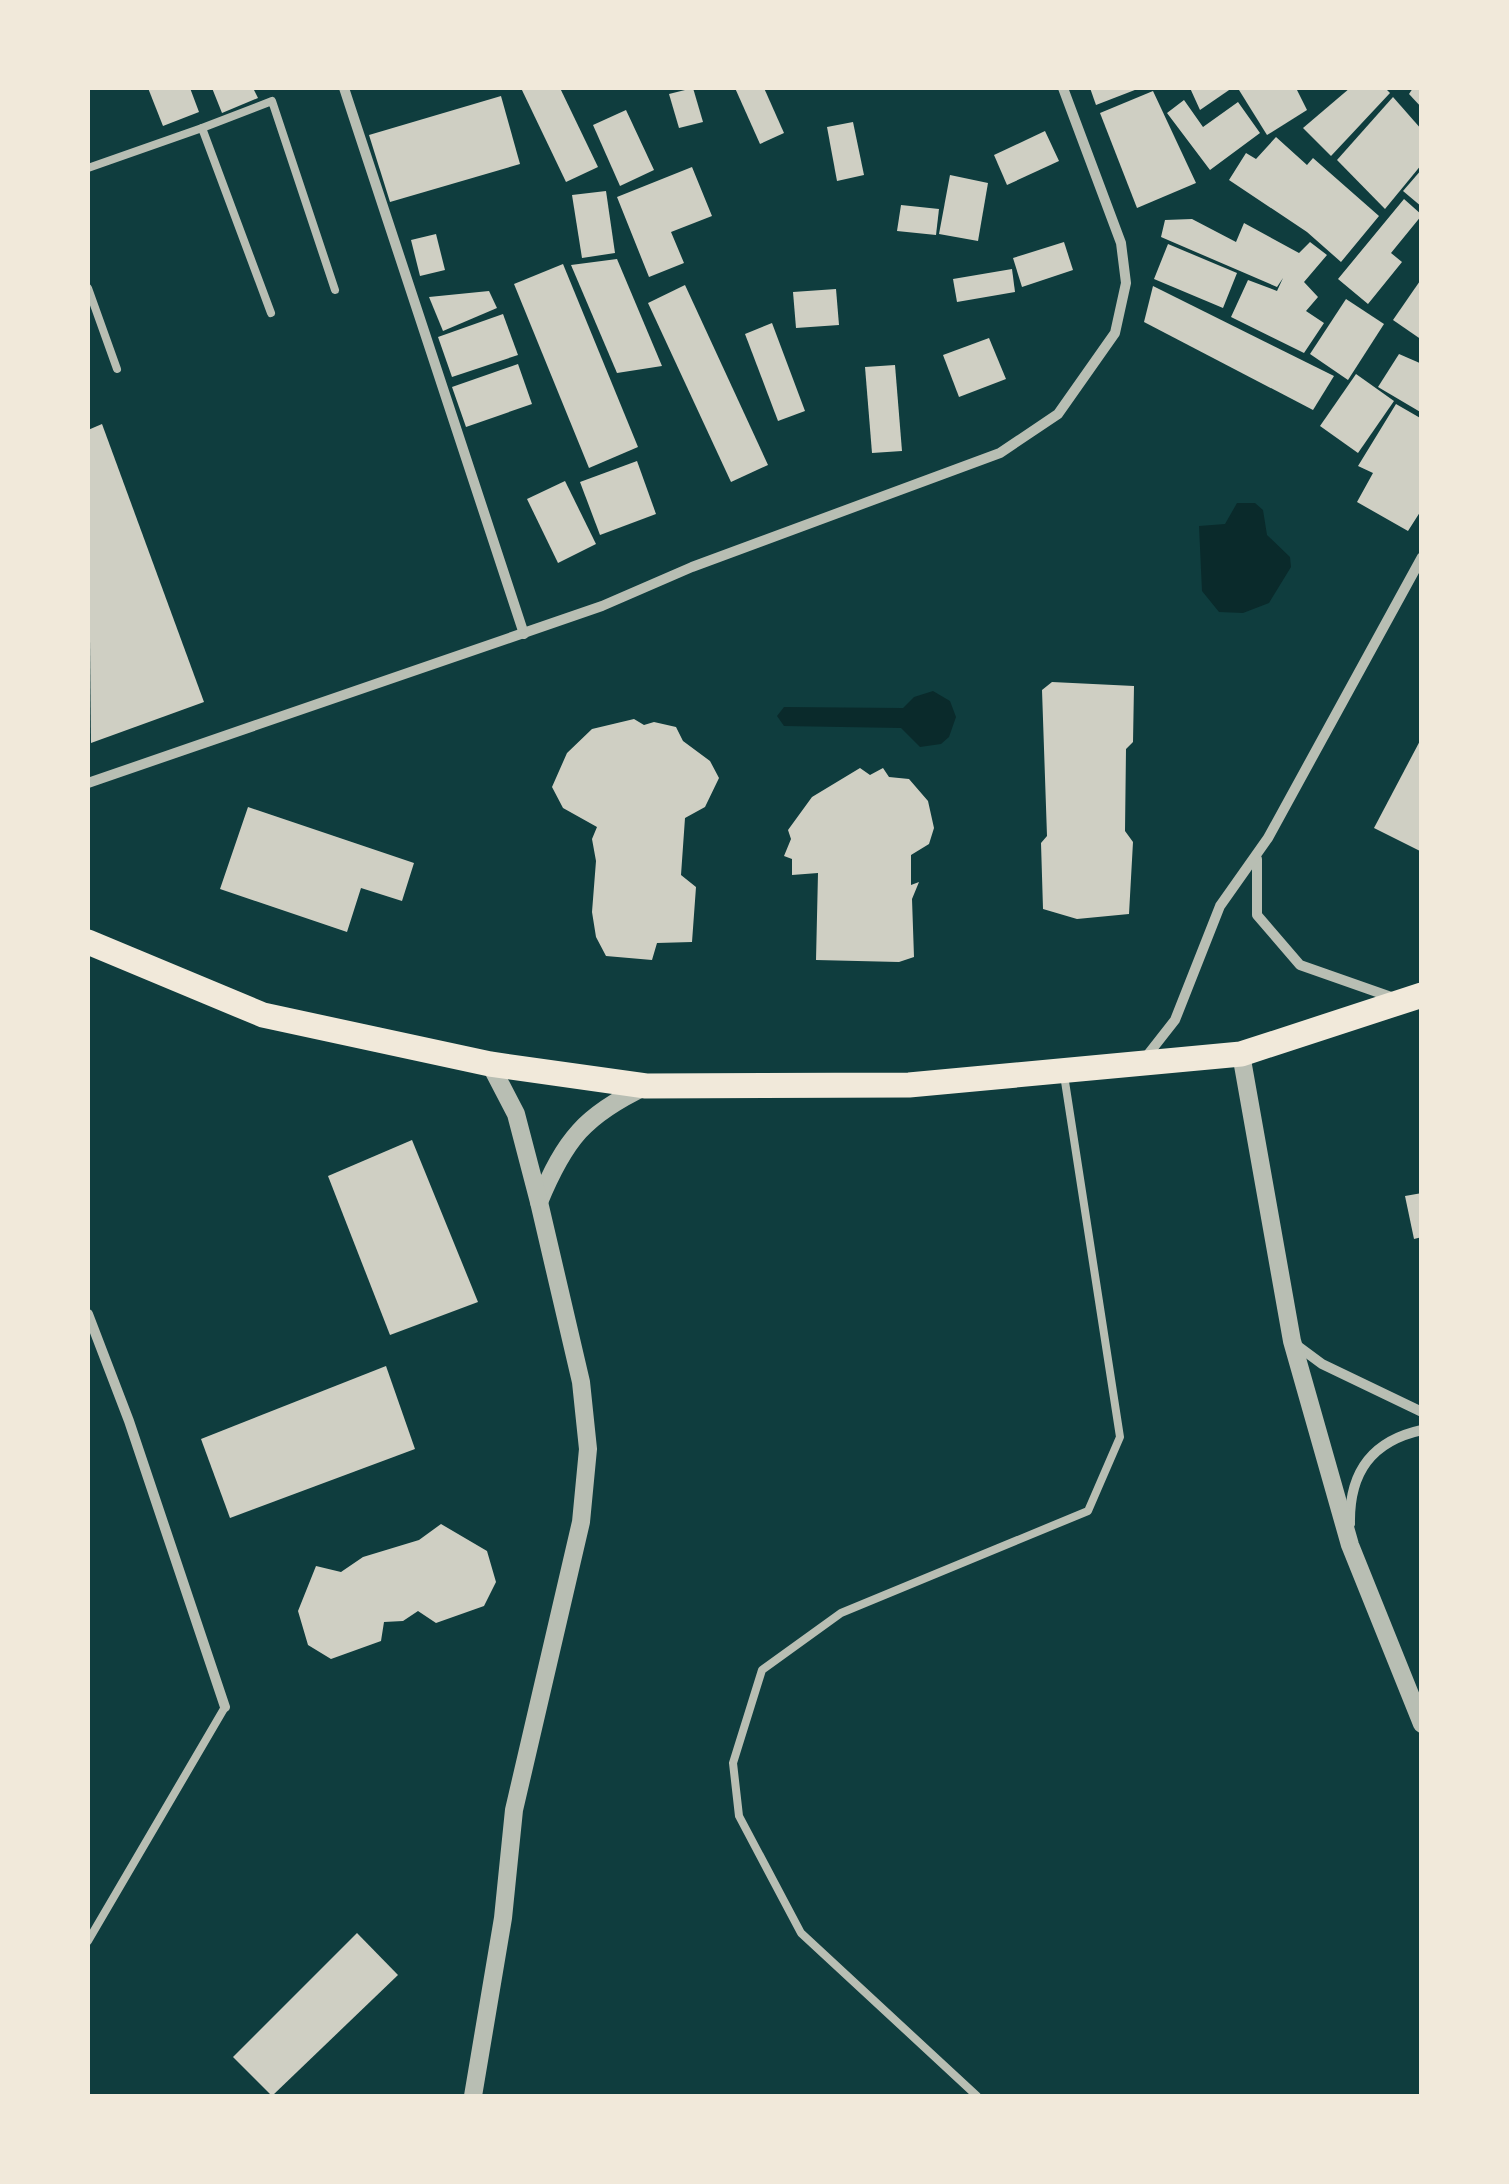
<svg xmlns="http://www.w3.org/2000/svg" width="1509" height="2184" viewBox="0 0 1509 2184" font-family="'Public Sans',sans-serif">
<rect width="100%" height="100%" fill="#0f3d3e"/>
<!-- water -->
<g fill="#0a2a2b">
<path d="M1237,503H1255L1263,510L1267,535L1290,557L1291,567L1269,603L1243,613L1219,612L1202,591L1199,526L1225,524Z"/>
<path d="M933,691L950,701L956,717L949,737L941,744L920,747L901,728L784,726L777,716L784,707L903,708L914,697Z"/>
</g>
<!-- building -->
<g fill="#cfcfc3">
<path d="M148,88H190L199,112L163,126Z"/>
<path d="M212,88H253L258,98L222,113Z"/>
<path d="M521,88H560L598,167L566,182Z"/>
<path d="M693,88L703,122L679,128L669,94Z"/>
<path d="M735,88H764L784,133L760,144Z"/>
<path d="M1090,88H1140L1096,105Z"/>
<path d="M1190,88H1232L1200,110Z"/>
<path d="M1243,88H1296L1307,110L1267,135L1239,90Z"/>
<path d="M1350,88H1385L1390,93L1331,156L1303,128Z"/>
<path d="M1413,88H1422V108L1409,94Z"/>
<path d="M1153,91L1196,183L1137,208L1100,113Z"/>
<path d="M501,96L520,164L390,202L369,135Z"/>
<path d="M1393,97L1422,130V164L1385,209L1337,160Z"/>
<path d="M1184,100L1203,127L1238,102L1260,133L1210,170L1167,113Z"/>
<path d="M626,110L654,170L620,186L593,125Z"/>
<path d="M853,122L864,175L837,181L827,127Z"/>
<path d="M1045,131L1059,161L1007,185L994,155Z"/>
<path d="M1276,137L1307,165L1313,158L1379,216L1341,262L1307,232L1229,180L1246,153L1256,159Z"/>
<path d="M692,167L712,216L671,232L684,263L649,277L617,197Z"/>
<path d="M1422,169V207L1403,191Z"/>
<path d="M950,175L988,183L978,241L939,234Z"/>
<path d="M606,191L615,253L582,258L572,195Z"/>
<path d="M1404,199L1422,215L1391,253L1402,262L1368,304L1338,279Z"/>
<path d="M901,205L939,209L936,235L897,231Z"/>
<path d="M1192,219L1236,242L1244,223L1299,253L1310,242L1327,255L1304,282L1318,297L1306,311L1324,323L1304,353L1231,317L1248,280L1277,291L1283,278L1277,287L1161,237L1165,220Z"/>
<path d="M436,234L445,270L420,276L411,240Z"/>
<path d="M1064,242L1073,270L1022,287L1013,258Z"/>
<path d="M1168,244L1237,273L1223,308L1154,279Z"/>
<path d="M617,259L662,366L617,373L571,265Z"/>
<path d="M563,264L638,447L589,468L514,284Z"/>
<path d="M1012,269L1015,292L957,302L953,279Z"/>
<path d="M1422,278V340L1393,320Z"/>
<path d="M685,285L768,465L731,482L648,303Z"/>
<path d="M1153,286L1334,376L1313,410L1144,322Z"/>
<path d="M836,289L839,325L796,328L793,292Z"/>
<path d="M489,291L497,308L443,331L429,297Z"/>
<path d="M1346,299L1384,324L1348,380L1310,354Z"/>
<path d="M503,314L518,355L452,377L438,337Z"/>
<path d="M772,323L805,411L778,421L745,334Z"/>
<path d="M989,338L1006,379L959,397L943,355Z"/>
<path d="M1399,354L1422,364V413L1378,387Z"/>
<path d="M518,364L532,404L466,427L452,387Z"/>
<path d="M895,365L902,451L872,453L865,367Z"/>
<path d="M1356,374L1394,401L1358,453L1320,426Z"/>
<path d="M1396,404L1422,419V509L1408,531L1357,502L1373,473L1358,466Z"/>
<path d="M102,424L204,702L91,743L88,430Z"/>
<path d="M637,461L656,514L600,535L580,482Z"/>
<path d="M565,481L596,544L558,563L527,499Z"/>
<path d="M1052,682L1134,686L1133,742L1126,749L1125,831L1133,842L1129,914L1077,919L1043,909L1041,843L1047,836L1042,690Z"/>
<path d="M634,719L644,725L654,722L676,727L683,741L710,761L719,778L705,807L685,818L681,875L696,887L692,942L657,943L652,960L606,956L596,937L592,912L596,861L592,839L597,827L563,808L552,787L567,753L592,729Z"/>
<path d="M1422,737V852L1374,828Z"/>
<path d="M860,768L870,775L883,768L889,777L909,779L928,801L934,828L929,844L911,855V885L919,882L912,899L914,957L899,962L816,960L818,873L792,875V859L784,856L791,839L788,830L812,797Z"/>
<path d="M248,807L414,863L402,901L361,888L347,932L220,889Z"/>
<path d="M412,1140L478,1302L390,1335L328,1176Z"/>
<path d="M1422,1193V1237L1414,1239L1405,1196Z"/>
<path d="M386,1366L415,1449L230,1518L201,1439Z"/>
<path d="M441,1524L487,1551L496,1582L484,1606L436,1623L418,1611L403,1621L384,1622L381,1641L331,1659L308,1645L298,1611L316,1566L341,1572L363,1557L419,1540Z"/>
<path d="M357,1933L398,1975L272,2096L233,2057Z"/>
</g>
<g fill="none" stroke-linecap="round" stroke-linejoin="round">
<!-- service -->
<g stroke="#b8beb3" stroke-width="8">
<path d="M202,128L272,101L335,290"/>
<path d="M88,168L202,128L271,313"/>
<path d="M88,288L117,369"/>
<path d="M88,1941L225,1707"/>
<path d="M977,2096L801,1933L739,1816L733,1763L762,1670L841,1613L1088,1511L1120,1437L1064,1075"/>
</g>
<!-- minor -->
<g stroke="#b8beb3" stroke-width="10">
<path d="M344,88L524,634"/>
<path d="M88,783L602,606L692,567L1000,453L1058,414L1115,333L1126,283L1121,243L1063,88"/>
<path d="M1257,859V915L1300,965L1394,998"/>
<path d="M1146,1057L1175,1020L1220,906L1268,838L1422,557"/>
<path d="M88,1314L129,1421L225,1707"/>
<path d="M1295,1344L1322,1364L1422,1412"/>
<path d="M1350,1524C1349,1473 1371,1441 1422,1430"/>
</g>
<!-- tertiary -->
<g stroke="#b8beb3" stroke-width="18">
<path d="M1241,1054L1292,1341L1350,1545L1422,1724"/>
<path d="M539,1202C565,1139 585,1115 646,1086"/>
<path d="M473,2096L503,1918L514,1810L581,1522L588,1449L581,1382L539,1202L516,1114L490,1064"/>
</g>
<!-- primary -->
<path stroke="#f1e9da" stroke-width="25" d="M88,942L263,1015L490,1064L646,1086L909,1085L1241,1054L1422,995"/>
</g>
<!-- border -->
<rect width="1509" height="2184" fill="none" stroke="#f1e9da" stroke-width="180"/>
</svg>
